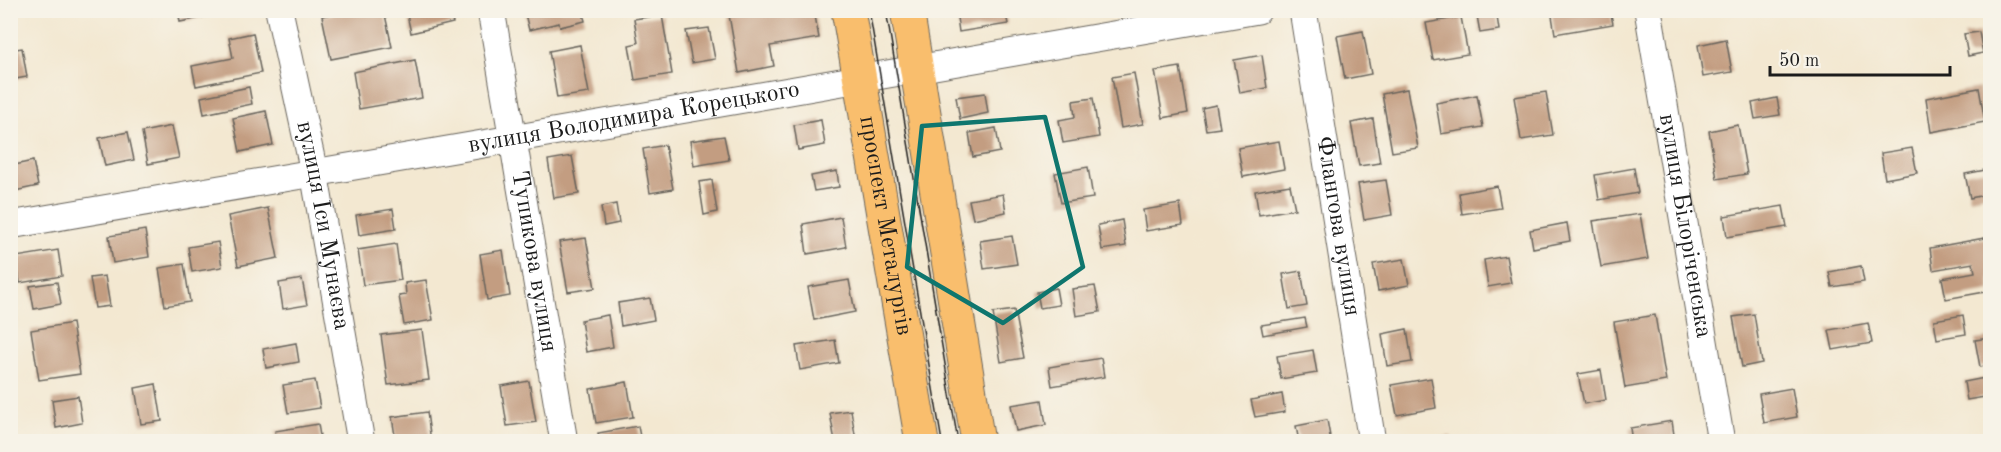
<svg xmlns="http://www.w3.org/2000/svg" width="2001" height="452" viewBox="0 0 2001 452" font-family="'Old Standard TT',serif">
<rect width="100%" height="100%" fill="#f7f3e8"/>
<filter id="ink" filterUnits="userSpaceOnUse"><feTurbulence type="fractalNoise" baseFrequency=".0167" numOctaves="2"/><feDisplacementMap in="SourceGraphic" scale="12" xChannelSelector="R" yChannelSelector="G"/><feConvolveMatrix kernelMatrix="1 2 1 2 8 2 1 2 1" color-interpolation-filters="sRGB"/></filter>
<filter id="wash" filterUnits="userSpaceOnUse"><feTurbulence type="fractalNoise" baseFrequency=".008" numOctaves="4" result="noise"/><feDisplacementMap in="SourceGraphic" scale="24" xChannelSelector="R" yChannelSelector="G"/><feGaussianBlur stdDeviation="1.35" result="paint"/><feColorMatrix in="noise" values="0 0 0 0 0 0 0 0 0 0 0 0 0 0 0 0 0 1.4 0 .05"/><feComposite in="paint" operator="in"/></filter>
<g filter="url(#wash)">
<rect width="100%" height="100%" fill="#f3e8d1"/>
<g id="blocks">
<!-- building -->
<g fill="#c39d81">
<path d="M178,10H229V12L180,22Z"/>
<path d="M349,10H384L392,47L331,59L322,16Z"/>
<path d="M406,10H450L453,23L411,33Z"/>
<path d="M524,10H582L585,21L560,27L559,23L529,30Z"/>
<path d="M751,10H814L819,38L770,46L774,66L739,73L729,15Z"/>
<path d="M956,10H1005L1008,24L959,32Z"/>
<path d="M1476,10H1496L1499,30L1480,33Z"/>
<path d="M1551,10H1610L1613,24L1555,34Z"/>
<path d="M662,15L672,74L635,80L629,45L638,43L634,19Z"/>
<path d="M1461,17L1468,54L1433,60L1426,23Z"/>
<path d="M709,28L715,59L692,63L686,31Z"/>
<path d="M1363,31L1371,74L1345,79L1337,36Z"/>
<path d="M1979,32L1983,53L1968,56L1964,34Z"/>
<path d="M253,33L261,73L196,86L192,66L233,58L229,38Z"/>
<path d="M1726,39L1732,72L1703,77L1698,45Z"/>
<path d="M580,45L589,93L557,98L549,51Z"/>
<path d="M22,48L27,77L10,80V50Z"/>
<path d="M1262,55L1267,88L1240,93L1234,60Z"/>
<path d="M415,60L422,98L359,109L353,72Z"/>
<path d="M1180,67L1188,113L1163,118L1155,71Z"/>
<path d="M1134,73L1143,124L1121,128L1112,77Z"/>
<path d="M249,87L252,104L204,114L201,97Z"/>
<path d="M1979,88L1985,122L1931,132L1926,98Z"/>
<path d="M1407,89L1418,148L1392,152L1382,94Z"/>
<path d="M1546,92L1553,135L1521,140L1514,97Z"/>
<path d="M985,93L988,113L960,119L956,97Z"/>
<path d="M1477,95L1483,127L1441,134L1436,103Z"/>
<path d="M1093,98L1099,137L1063,143L1059,120L1075,117L1073,101Z"/>
<path d="M1777,98L1780,115L1755,119L1752,103Z"/>
<path d="M1216,105L1220,128L1206,130L1202,108Z"/>
<path d="M266,111L273,145L240,152L233,118Z"/>
<path d="M1373,119L1380,163L1359,166L1351,123Z"/>
<path d="M821,120L825,145L798,150L794,125Z"/>
<path d="M1738,125L1747,174L1717,179L1709,131Z"/>
<path d="M172,126L179,158L148,164L142,132Z"/>
<path d="M996,128L1000,152L973,157L969,133Z"/>
<path d="M128,132L134,160L105,166L99,138Z"/>
<path d="M724,136L729,160L694,166L690,141Z"/>
<path d="M1279,141L1284,169L1243,177L1238,148Z"/>
<path d="M665,145L673,189L650,193L643,149Z"/>
<path d="M1912,148L1917,173L1885,179L1881,153Z"/>
<path d="M572,156L579,194L554,198L548,160Z"/>
<path d="M33,161L38,186L10,192V166Z"/>
<path d="M1088,167L1093,198L1061,203L1055,173Z"/>
<path d="M1634,168L1638,193L1599,200L1595,175Z"/>
<path d="M1990,169V194L1970,198L1965,174Z"/>
<path d="M837,171L839,187L814,191L811,176Z"/>
<path d="M712,180L717,212L704,215L699,182Z"/>
<path d="M1386,180L1392,215L1364,220L1358,184Z"/>
<path d="M1290,185L1295,209L1259,215L1255,191Z"/>
<path d="M1497,186L1501,208L1462,214L1459,193Z"/>
<path d="M1003,194L1006,212L973,219L969,200Z"/>
<path d="M616,204L619,223L604,226L601,207Z"/>
<path d="M1180,204L1183,225L1146,231L1143,210Z"/>
<path d="M1783,206L1787,227L1727,237L1724,216Z"/>
<path d="M268,208L278,258L238,266L228,216Z"/>
<path d="M393,209L396,229L359,235L356,215Z"/>
<path d="M1640,214L1648,259L1601,267L1593,221Z"/>
<path d="M841,217L846,247L807,254L803,224Z"/>
<path d="M1122,220L1126,246L1102,250L1098,225Z"/>
<path d="M1567,223L1570,241L1533,248L1530,230Z"/>
<path d="M145,230L149,257L113,263L109,236Z"/>
<path d="M1012,236L1017,264L984,269L980,241Z"/>
<path d="M1990,237V291L1946,299L1942,278L1975,272L1973,263L1933,270L1930,248Z"/>
<path d="M586,238L595,288L568,292L559,242Z"/>
<path d="M218,242L222,267L192,272L188,247Z"/>
<path d="M396,244L401,280L363,285L358,250Z"/>
<path d="M58,250L62,276L20,283L16,257Z"/>
<path d="M503,250L510,296L487,300L480,254Z"/>
<path d="M1506,256L1511,283L1488,287L1484,260Z"/>
<path d="M1404,259L1409,285L1378,291L1373,264Z"/>
<path d="M184,264L190,302L165,306L159,268Z"/>
<path d="M1861,266L1864,282L1832,287L1829,272Z"/>
<path d="M1301,271L1307,306L1289,309L1283,274Z"/>
<path d="M105,276L110,306L95,308L90,278Z"/>
<path d="M302,279L307,305L283,309L279,283Z"/>
<path d="M426,280L433,320L404,325L399,296L406,295L405,283Z"/>
<path d="M849,280L855,312L814,320L808,287Z"/>
<path d="M57,282L61,304L34,309L30,286Z"/>
<path d="M1095,286L1100,312L1076,316L1072,289Z"/>
<path d="M1056,288L1059,305L1040,308L1037,292Z"/>
<path d="M650,298L654,320L621,326L618,303Z"/>
<path d="M1014,310L1023,358L1001,362L993,313Z"/>
<path d="M1754,314L1762,363L1742,367L1733,317Z"/>
<path d="M608,315L613,347L586,352L581,320Z"/>
<path d="M1655,315L1666,381L1625,388L1614,322Z"/>
<path d="M1963,315L1966,334L1937,339L1934,320Z"/>
<path d="M1305,318L1307,327L1263,335L1261,325Z"/>
<path d="M72,323L80,374L39,380L31,330Z"/>
<path d="M1868,323L1872,343L1833,350L1829,330Z"/>
<path d="M1407,329L1412,362L1387,366L1382,334Z"/>
<path d="M422,330L429,380L388,385L381,335Z"/>
<path d="M1990,338V365L1980,367L1975,340Z"/>
<path d="M835,340L839,363L800,370L796,346Z"/>
<path d="M296,343L299,362L266,368L263,349Z"/>
<path d="M1313,350L1317,373L1281,379L1277,356Z"/>
<path d="M1101,358L1104,377L1052,386L1049,367Z"/>
<path d="M1601,370L1606,400L1584,404L1578,374Z"/>
<path d="M1990,377V396L1967,400L1964,382Z"/>
<path d="M1431,378L1436,408L1397,415L1391,385Z"/>
<path d="M315,380L320,408L288,413L283,385Z"/>
<path d="M529,381L536,422L507,426L501,386Z"/>
<path d="M627,382L633,417L596,423L590,389Z"/>
<path d="M156,384L162,421L141,424L135,388Z"/>
<path d="M1792,388L1797,417L1764,423L1759,394Z"/>
<path d="M1282,394L1285,412L1255,417L1251,400Z"/>
<path d="M78,396L82,423L56,428L52,400Z"/>
<path d="M1042,400L1046,425L1016,431L1011,405Z"/>
<path d="M851,410L856,441L835,442L830,413Z"/>
<path d="M427,412L431,442H396L392,417Z"/>
<path d="M1327,420L1331,442H1299L1296,426Z"/>
<path d="M1672,421L1675,442H1632L1630,428Z"/>
<path d="M318,424L321,442H277L275,431Z"/>
<path d="M638,426L641,442H600L598,433Z"/>
<path d="M1451,436L1452,442H1429L1428,440Z"/>
</g>
</g>
</g>
<g filter="url(#ink)">
<use href="#blocks" fill-opacity="0" stroke="#67635b" stroke-width="1.5"/>
<g fill="none" stroke-linecap="round" stroke-linejoin="round">
<defs>
<g id="minor">
<path id="s1" d="M279,10L314,172L361,442"/>
<path id="s2" d="M491,10L564,442"/>
<path id="s3" d="M1303,10L1372,442"/>
<path id="s4" d="M1648,10L1721,442"/>
<path id="s5" d="M10,225C426,153 842,84 1258,10"/>
</g>
<g id="major">
<path id="s6" d="M848,10L922,442"/>
<path d="M907,10L978,442"/>
</g>
</defs>
<!-- minor casing -->
<use href="#minor" stroke="#67635b" stroke-width="29"/>
<!-- major casing -->
<use href="#major" stroke="#67635b" stroke-width="35"/>
<!-- minor -->
<use href="#minor" stroke="#fff" stroke-width="27"/>
<!-- major -->
<use href="#major" stroke="#f9be6d" stroke-width="33"/>
<!-- tram -->
<g stroke="#1c1c1c" stroke-width="1.5">
<path d="M869,10L942,442"/>
<path d="M886,10L958,442"/>
</g>
</g>
</g>
<!-- marked area -->
<path fill="none" stroke="#0f766e" stroke-width="4.5" stroke-linejoin="round" d="M1045,117L1083,267L1003,323L907,267L922,126Z"/>
<g text-anchor="middle" dominant-baseline="central" stroke-width="5" stroke-linejoin="round" paint-order="stroke">
<!-- street labels -->
<g font-size="24" fill="#1c1c1c" stroke="#f7f3e8">
<text stroke="none"><textPath href="#s5" startOffset="633">вулиця Володимира Корецького</textPath></text>
<text stroke="none"><textPath href="#s1" startOffset="220">вулиця Іси Мунаєва</textPath></text>
<text stroke="none"><textPath href="#s6" startOffset="219">проспект Металургів</textPath></text>
<text stroke="none"><textPath href="#s3" startOffset="219">Флангова вулиця</textPath></text>
<text stroke="none"><textPath href="#s4" startOffset="219">вулиця Білоріченська</textPath></text>
<text stroke="none"><textPath href="#s2" startOffset="255">Тупикова вулиця</textPath></text>
</g>
</g>
<!-- margin -->
<rect width="2001" height="452" fill="none" stroke="#f7f3e8" stroke-width="36"/>
<!-- scale -->
<path d="M1770 66v9h180v-9" fill="none" stroke="#1c1c1c" stroke-width="3"/>
<text x="1779" y="66" font-size="18" fill="#1c1c1c" stroke="#f7f3e8" stroke-width="4.5" paint-order="stroke">50 m</text>
</svg>
